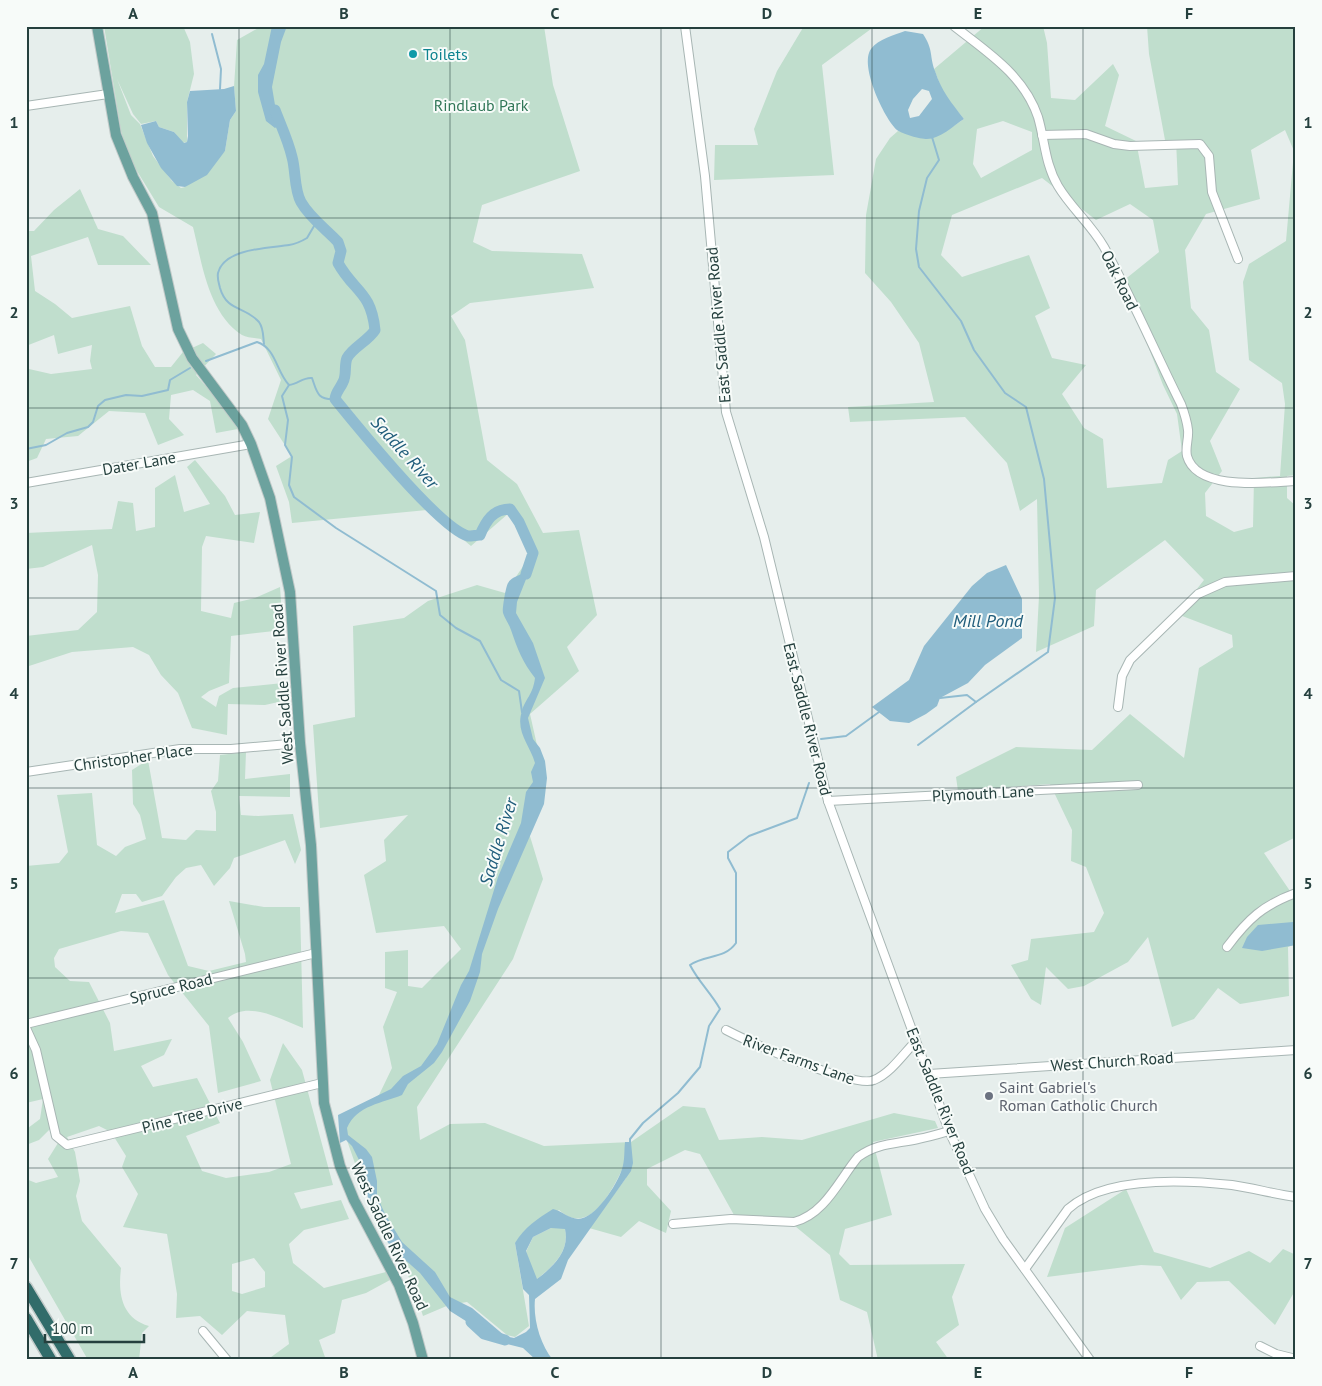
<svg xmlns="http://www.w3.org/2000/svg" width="1322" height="1386" viewBox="0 0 1322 1386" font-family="'PT Sans',sans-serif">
<rect width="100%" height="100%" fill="#e6eeec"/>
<!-- green -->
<g fill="#c0decd" fill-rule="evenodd">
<path d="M104,26H183L190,42L194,74L187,102V142L183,143L174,132L159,127L156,121L141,124L133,114L117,79L131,115L140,124L153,156L172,181L181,188L185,187L225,151L230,120L236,111L234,87L237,40L262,26H544L553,85L580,171L482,205L473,242L492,251L582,254L594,288L470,303L451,316L465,340L487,460L517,484L543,533L579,530L597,615L567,647L579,671L530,714L541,763L529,833L543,879L513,959L417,1107L420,1140L450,1124L485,1123L544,1146L631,1142L683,1106L705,1108L719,1140L762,1137L802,1140L894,1113L935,1121L938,1128L873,1142L892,1215L845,1229L839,1254L850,1265L965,1264L952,1297L959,1325L936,1342L949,1360H878L867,1312L840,1300L830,1255L784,1217L739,1224L700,1154L685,1150L647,1169V1185L671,1211L666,1233L639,1221L621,1237L589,1228L626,1178L622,1170C611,1192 589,1237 559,1210L515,1243L529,1326L515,1337L507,1335L467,1302L449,1305L423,1316L414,1288L359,1175L342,1126L379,1095L392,1068L383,1027L397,992L385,988V952L408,950V986L422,988L461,949L444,926L376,933L364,875L386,861L384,840L408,815L320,828L313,725L355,717L353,626L404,618L428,601L477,585L505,593L530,556L509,513L471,546L427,510L292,523L289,502L276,466L292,456L268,419L281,380L261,339C256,338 247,338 242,335C208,313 202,263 193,227L159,207L129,158L121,131Z"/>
<path d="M804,26H875L822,65L834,175L714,180L715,145H758L754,129L777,71Z"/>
<path d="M985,26H1043L1047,43L1051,98L1075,100L1113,64L1119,75L1105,126L1136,141L1145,188L1178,185L1176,140H1165L1149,54L1147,26H1296V475L1287,476V498L1296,506V837L1264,853L1290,891L1296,888V944L1288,947L1289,996L1240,1004L1218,988L1194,1019L1172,1027L1148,937L1128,962L1084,986L1068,989L1046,967L1041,1005L1031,999L1011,965L1028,960L1031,939L1094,932L1104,913L1086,867L1071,861L1072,830L1050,784L958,791L956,777L1016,747L1092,750L1130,714L1184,758L1199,668L1233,647L1232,635L1177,614L1204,580L1165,540L1096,590L1094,626L1036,652L1039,596L1037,499L1020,511L1007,463L965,417L850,422L848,407L934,402L919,343L891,302L865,273L866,215L876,159L890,138L898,131C934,141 934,139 964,119L944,95L934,69ZM1003,121L1032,132V150L981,178L973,164L977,129ZM1285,130L1294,151L1286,241L1249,264L1243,282L1249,360L1282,383L1285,404L1280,476L1254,478L1253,527L1234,532L1206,516L1205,493L1222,471L1210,441L1240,389L1216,372L1209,330L1191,308L1185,250L1206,214L1260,199L1251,150ZM1042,178L1096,220L1130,204L1153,220L1159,252L1123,281L1163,385L1177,414L1182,451L1168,460L1162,483L1107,488L1103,439L1084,428L1062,394L1086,365L1052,358L1035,316L1050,308L1029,255L962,277L941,255L952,215Z"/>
<path d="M80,189L98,229L123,236L151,265H98L88,237L31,256L35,291L55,304L72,318L130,306L142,346L155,367H171L183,352L203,343L216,354L196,375L225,408L238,429L216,433L210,401L193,390L171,395L169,419L184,435L158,445L145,413L109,411L78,436L46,439L37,458L26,462V356L29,369L51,374L92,369L90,361L92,345L58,354L54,335L26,346V231H34L54,210Z"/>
<path d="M195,460L225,496L235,515L260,512L254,543L206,536L202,547L201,611L231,618L234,603L255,598L280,587L283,630L231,636L229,683L209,691L201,697L216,707L219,696L233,688L283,683V701L265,705L228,704L227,735L192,728L178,693L161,675L149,655L133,647L72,652L29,666L26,671V636L78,630L97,612L98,575L92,545L43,567L26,569V533L112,529L118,501L133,503L136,531L155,527V488L175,475L184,512L210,504L187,467Z"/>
<path d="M246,752L245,779L290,774V797L239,796L241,815L258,816L293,814L301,850L295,864L285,840L234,858L230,868L214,886L201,865L186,868L176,877L162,896L142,902L136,894H122L115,913L164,900L188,966L209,971L246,962L245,954L229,901L264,907H300L303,1028C282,1020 248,1000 228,1018L243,1042L261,1081L218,1093L209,1026L168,975L148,933L121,931L59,949L54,958L55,967L70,981L89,982L110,1023L114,1051L172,1039L164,1055L141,1066L153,1087L197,1078L220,1123L186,1136L202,1171L226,1178L269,1172L291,1164L270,1080L283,1043L302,1070L333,1185L294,1193L301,1209L341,1200L349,1219L304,1230L289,1244L293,1263L324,1288L386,1272L390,1280L366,1293L342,1300L335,1333L319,1340L326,1360H267L289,1344L285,1315L247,1311L222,1335L200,1316L176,1318L177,1294L167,1234L123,1227L138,1194L122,1167L126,1156L111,1132L99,1126L67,1137L75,1152L80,1181L76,1196L82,1221L121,1268C118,1293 121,1318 149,1326L142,1333L139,1360H88L26,1252V1179L36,1183L58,1177L48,1159L58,1143L50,1129L39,1140L26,1145V1124L28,1128L40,1119L43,1099L26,1103V866L59,863L68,852L57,795L92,793L97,845L116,856L125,847L146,839L140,815L133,804L132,770L148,760L162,838L186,840L196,830L216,831V812L211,791L218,781L220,755ZM254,1258L265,1272V1287L242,1294L232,1291V1264Z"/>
<path d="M1126,1189L1154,1252L1210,1268L1249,1251L1270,1263L1283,1249L1296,1255V1289L1275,1325L1229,1281L1197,1282L1181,1300L1161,1266L1141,1265L1047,1277L1065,1228Z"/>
<path d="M551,1228H565C570,1252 553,1266 536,1280L526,1252L533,1237Z"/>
</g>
<!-- water -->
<g fill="#90bcd1" fill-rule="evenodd">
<path d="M272,26H287L281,42L272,87L275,105L283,122L275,128L266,121L258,92V75L264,64Z"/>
<path d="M905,31L923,34C934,51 929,55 935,71C942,92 951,102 964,119C953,126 940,139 927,139C920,139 902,134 897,130C884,118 859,65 871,49C878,39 895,35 905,31ZM922,89L929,91L932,99L919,116L910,118L908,110L913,99Z"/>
<path d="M234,86L236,111L230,120L225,151L207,175L185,187L177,186L161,168L147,143L141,125L156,121L159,127L174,132L184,143L187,142L188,136L187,102L190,91L224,89Z"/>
<path d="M526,559H534L517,602L516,613L533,643L545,678L528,718L533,739L540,748L545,761L547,778L544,804L498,909L482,954L480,972L470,1001L442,1052L434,1063L408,1084L402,1095C383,1103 357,1105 347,1128L348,1135L366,1149L372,1157L377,1181V1196L385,1214L402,1242L435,1272L450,1297L472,1308L505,1336L514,1338L526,1332L530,1328L529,1295L523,1289L515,1243C525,1227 537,1219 553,1209C562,1211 568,1218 578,1219C595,1219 617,1185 622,1169C625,1160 624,1151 625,1142H631L633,1163L631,1171L568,1260L561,1279L535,1299C533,1319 540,1344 553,1360H536L523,1348L499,1342L450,1311L420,1273L394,1250L385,1239L368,1199L365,1172L352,1146L346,1140L340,1143L338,1115L391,1089L403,1076L421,1066L437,1044L461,985L469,971L498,877L521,823L526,792L533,782L531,772L535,763C530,745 515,732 522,711C525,699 533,695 535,678C523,663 517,648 511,630C509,624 505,619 503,613C502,609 506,586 508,583C515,572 531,578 526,559ZM551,1228L565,1229C570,1251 553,1267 537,1279L526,1251L533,1237Z"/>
<path d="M1006,565L1022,599V638L985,665L968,683L940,698L937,706L926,714L909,723L890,721L872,707L909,680L924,646L972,586L987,573Z"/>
<path d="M1293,922L1296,923V945L1262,951L1242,948L1247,937L1258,925Z"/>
</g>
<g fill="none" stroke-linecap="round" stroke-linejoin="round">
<!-- stream -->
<g stroke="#90bcd1" stroke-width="2">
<path d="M212,34L221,69L220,89"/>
<path d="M932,137L939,160L927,178L919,211L916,249L919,267L961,321L974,350L1005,393L1026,407L1044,479L1055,598L1048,652L976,702L967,695L940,698"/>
<path d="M264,344C263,337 264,329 259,322C245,306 227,312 220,288C219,283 217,279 218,273C224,248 270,248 289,245C296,244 302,241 307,238L317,221"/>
<path d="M206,361L257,342C276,348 276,371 289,385C298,384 303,377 312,378C317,392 317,400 335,399"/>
<path d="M289,385L282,396L288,420L285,445L292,457L289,485L294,497L336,528L436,591L440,615L456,628L480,641L501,680L519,691L522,712"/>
<path d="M26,449L46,445L67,433L88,427L93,422L98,406L105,400L126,395L142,396L168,390L170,380L190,368"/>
<path d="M821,739L846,736L879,712"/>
<path d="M918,745L976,702"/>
<path d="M630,1143V1139L643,1123L678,1093L700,1067L709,1026L720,1009C711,993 698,981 690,965C705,954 724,960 736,943V873L728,858V852L749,836L797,818L809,783"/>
</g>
<!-- river -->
<g stroke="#90bcd1" stroke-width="11">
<path d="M275,110C281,126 288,140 292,157C296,171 294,190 301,202C310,218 326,229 338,242L341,251L338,263C354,292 371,291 375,330C368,341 352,348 347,358C344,365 347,375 343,382C340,389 336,391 335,399C357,426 439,528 468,536C472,536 477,535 480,535C486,521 493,509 510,509L519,522L533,553L526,574"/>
<path d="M471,1322L484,1334L505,1340"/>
</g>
<defs>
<g id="minor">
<path d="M685,26L705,176L726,412L764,537L828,801L949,1131L985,1209L1003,1239L1090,1360"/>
<path d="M954,26C987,52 1024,75 1038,117C1045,141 1045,164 1058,186C1071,208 1091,224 1104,247C1132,298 1155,352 1181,404C1184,412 1187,421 1188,430C1189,439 1185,447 1187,456C1197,492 1269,482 1296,481"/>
<path d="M26,106L108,94"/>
<path d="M1042,135L1086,134L1114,144L1130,146L1200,144L1209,156L1212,192L1238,259"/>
<path d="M26,483L251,444"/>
<path d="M1118,707L1122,676L1130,660L1198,594L1225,582L1296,576"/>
<path d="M26,772L180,749H231L300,743"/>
<path d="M828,801L1138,785"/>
<path d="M1227,947C1248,919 1263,905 1296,893"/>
<path d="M26,1024L316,953"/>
<path d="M26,1028L36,1050L56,1136L67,1145L322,1083"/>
<path d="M726,1030C749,1042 855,1089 874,1080C891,1073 904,1053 916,1041"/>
<path d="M929,1074L1296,1050"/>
<path d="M673,1224L731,1219L794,1222C825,1214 839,1180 858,1157C877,1143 896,1144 918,1139C929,1137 939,1134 949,1131"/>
<path d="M1025,1269L1068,1209C1105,1176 1185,1180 1232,1185C1253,1188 1274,1194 1296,1197"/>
<path d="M203,1331L227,1360"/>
<path d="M1260,1346L1276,1354L1296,1359"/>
</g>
<path id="major" d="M97,26L116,135L133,177L152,213L178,329L192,358L242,425L251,444L270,498L290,592L300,743L311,845L324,1103L340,1166L354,1200L399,1285L413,1323L423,1360"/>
<g id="highway">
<path d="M26,1287L70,1360"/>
<path d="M26,1318L51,1360"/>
</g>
</defs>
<!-- minor casing -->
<use href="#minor" stroke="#a8b6b4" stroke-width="10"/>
<!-- major casing -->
<use href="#major" stroke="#c2cac9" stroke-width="12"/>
<!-- highway casing -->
<use href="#highway" stroke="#c2cac9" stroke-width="14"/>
<!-- minor -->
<use href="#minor" stroke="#fff" stroke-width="8"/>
<!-- major -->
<use href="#major" stroke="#6ca29e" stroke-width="10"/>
<!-- highway -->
<use href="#highway" stroke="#316c6a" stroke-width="11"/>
</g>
<!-- grid -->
<path fill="none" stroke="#25403e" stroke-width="1" stroke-opacity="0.55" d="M239,26V1360M450,26V1360M661,26V1360M872,26V1360M1083,26V1360M26,218H1296M26,408H1296M26,598H1296M26,788H1296M26,978H1296M26,1168H1296"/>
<!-- markers -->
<circle fill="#0f9aa8" stroke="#f7fbf9" stroke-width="2" cx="413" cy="54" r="5"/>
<circle fill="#6b7280" stroke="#f7fbf9" stroke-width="2" cx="989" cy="1096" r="5"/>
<g text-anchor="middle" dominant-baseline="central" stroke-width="4" stroke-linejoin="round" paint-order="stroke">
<!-- culture labels -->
<g font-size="16" fill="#0d838f" stroke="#f7fbf9" text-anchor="start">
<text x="423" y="54">Toilets</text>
</g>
<!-- park labels -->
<g font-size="16" fill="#307657" stroke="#f7fbf9">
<text x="481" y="105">Rindlaub Park</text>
</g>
<!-- street labels -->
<g font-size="16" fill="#25403e" stroke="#f7fbf9">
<text transform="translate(1120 280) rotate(64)">Oak Road</text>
<text transform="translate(718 325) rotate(-95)">East Saddle River Road</text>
<text transform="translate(139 463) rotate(-10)">Dater Lane</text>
<text transform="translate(282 684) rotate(-94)">West Saddle River Road</text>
<text transform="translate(808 719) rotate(76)">East Saddle River Road</text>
<text transform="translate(133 757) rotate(-8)">Christopher Place</text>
<text transform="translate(983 793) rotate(-3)">Plymouth Lane</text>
<text transform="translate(171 988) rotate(-14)">Spruce Road</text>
<text transform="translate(799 1059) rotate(20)">River Farms Lane</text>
<text transform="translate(1112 1061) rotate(-4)">West Church Road</text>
<text transform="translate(941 1101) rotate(68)">East Saddle River Road</text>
<text transform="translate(192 1115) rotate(-14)">Pine Tree Drive</text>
<text transform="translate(390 1236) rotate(65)">West Saddle River Road</text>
</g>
<!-- worship labels -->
<g font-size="16" fill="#5b616d" stroke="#f7fbf9" text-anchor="start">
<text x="999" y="1087">Saint Gabriel's<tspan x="999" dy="18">Roman Catholic Church</tspan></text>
</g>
<!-- water labels -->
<g font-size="18" font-style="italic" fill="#205d7b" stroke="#f7fbf9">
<text transform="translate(405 452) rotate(48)">Saddle River</text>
<text x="988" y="620">Mill Pond</text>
<text transform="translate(498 842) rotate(-73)">Saddle River</text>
</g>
</g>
<!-- border -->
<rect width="1322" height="1386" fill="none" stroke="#f7fbf9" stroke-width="55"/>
<!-- scale -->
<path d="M45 1334v8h99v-8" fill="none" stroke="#25403e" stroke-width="2.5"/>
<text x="52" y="1334" font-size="15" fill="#25403e" stroke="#f7fbf9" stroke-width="4" paint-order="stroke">100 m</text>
<rect x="28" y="28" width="1266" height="1330" fill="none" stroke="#25403e" stroke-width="2"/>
<g font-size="16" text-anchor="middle" font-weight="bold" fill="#25403e">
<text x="133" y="19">A</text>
<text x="344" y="19">B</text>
<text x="555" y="19">C</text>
<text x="767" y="19">D</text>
<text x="978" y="19">E</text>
<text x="1189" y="19">F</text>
<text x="14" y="128">1</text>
<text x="1308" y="128">1</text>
<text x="14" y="318">2</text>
<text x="1308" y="318">2</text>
<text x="14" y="509">3</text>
<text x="1308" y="509">3</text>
<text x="14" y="699">4</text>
<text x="1308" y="699">4</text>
<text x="14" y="889">5</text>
<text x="1308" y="889">5</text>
<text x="14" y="1079">6</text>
<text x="1308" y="1079">6</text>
<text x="14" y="1269">7</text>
<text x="1308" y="1269">7</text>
<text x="133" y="1378">A</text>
<text x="344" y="1378">B</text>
<text x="555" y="1378">C</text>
<text x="767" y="1378">D</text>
<text x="978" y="1378">E</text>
<text x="1189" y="1378">F</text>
</g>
</svg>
